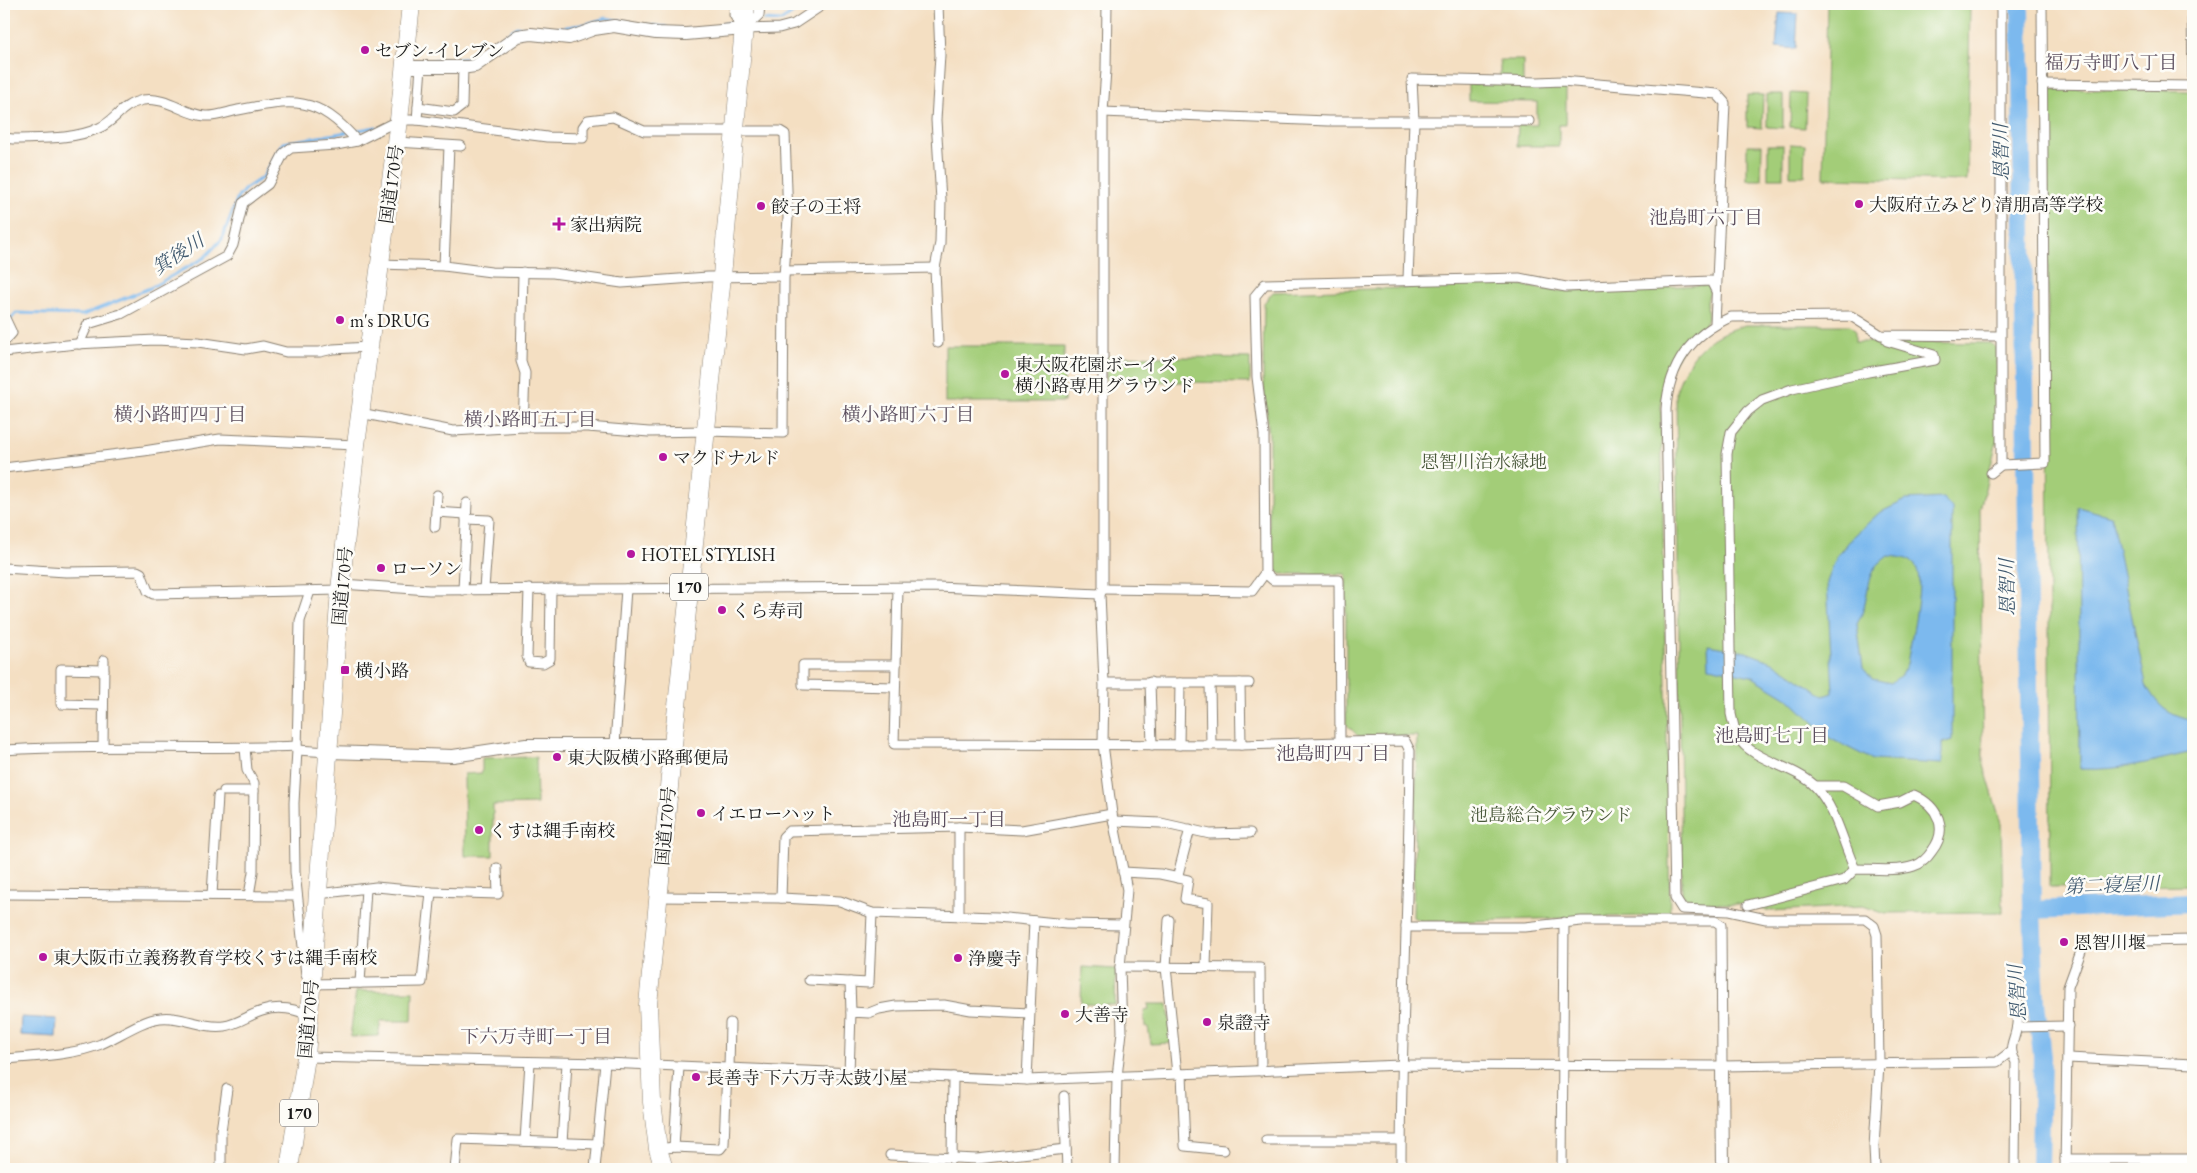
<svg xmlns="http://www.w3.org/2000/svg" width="2197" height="1173" viewBox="0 0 2197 1173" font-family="'EB Garamond','Noto Serif JP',serif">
<rect width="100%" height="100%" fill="#fdfcf7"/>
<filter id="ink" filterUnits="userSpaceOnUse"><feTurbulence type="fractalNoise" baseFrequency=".02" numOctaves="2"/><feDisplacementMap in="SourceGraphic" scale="10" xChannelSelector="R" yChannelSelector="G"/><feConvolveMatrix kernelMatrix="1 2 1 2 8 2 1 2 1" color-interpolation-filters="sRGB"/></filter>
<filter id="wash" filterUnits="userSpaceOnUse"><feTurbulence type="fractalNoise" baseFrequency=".0096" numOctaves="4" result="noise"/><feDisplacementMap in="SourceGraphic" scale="20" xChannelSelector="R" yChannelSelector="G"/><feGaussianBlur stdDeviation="1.12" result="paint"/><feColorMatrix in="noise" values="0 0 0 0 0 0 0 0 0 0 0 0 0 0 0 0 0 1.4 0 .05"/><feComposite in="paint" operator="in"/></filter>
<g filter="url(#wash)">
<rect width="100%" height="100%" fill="#f4dfc2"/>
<!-- green -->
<g fill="#a3cd78" stroke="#60744a">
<path d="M1827,4L1970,6L1967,181L1823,178Z"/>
<path d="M1500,60H1523V87L1566,88V125H1559V146H1517L1518,125H1537V102L1469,101V84H1500Z"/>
<path d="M2047,89L2193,91V885L2050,887Z"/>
<path d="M1791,93L1806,94L1805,128L1790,127Z"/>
<path d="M1767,94H1783V128L1767,127Z"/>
<path d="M1747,95H1763L1762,128L1747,127Z"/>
<path d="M1790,144L1805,145L1804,176H1790Z"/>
<path d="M1747,145H1762L1761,180H1747Z"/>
<rect x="1768" y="145" width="15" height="33"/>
<path d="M1451,284H1511L1557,291L1707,285L1710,291L1707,301L1708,319L1705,325L1686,342L1671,367L1664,386L1661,407L1670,916C1587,916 1505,921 1422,922L1413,917L1417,736H1358L1346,724V574H1281L1269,563V436L1263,378L1264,303L1273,292L1403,288Z"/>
<path d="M1745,325H1850L1855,330V342L1990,343L1997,348L1999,433L1980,509L1983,762L2001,823L2003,912L1883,913L1863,906L1771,911L1738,904L1690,903L1682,894L1676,391C1689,354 1706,336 1745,325Z"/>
<rect x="945" y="346" width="119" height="56"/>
<path d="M1106,356L1250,358V383L1106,381Z"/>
<path d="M536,757L537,804L493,805V856H465L464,774L482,773V758Z"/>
<path d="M1082,967L1116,969L1115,1005L1081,1004Z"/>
<path d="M356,991H413L412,1021H381L378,1036L350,1037Z"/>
<path d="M1148,1004H1168L1172,1043L1151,1044L1148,1027H1145L1144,1010L1149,1009Z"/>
</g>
<!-- water -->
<g fill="#7bb9ee" stroke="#4c6a85" fill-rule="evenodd">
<path d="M1779,13L1798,14L1796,49L1776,47Z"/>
<path d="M1943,498L1952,508V740L1942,743V764L1873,760L1831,739L1789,699L1751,676L1709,667L1708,645L1746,652L1775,663L1824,696L1833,693L1827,582L1837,556L1853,537L1879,513L1906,500ZM1888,556C1897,557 1911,557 1916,567C1925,583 1910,644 1907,664L1901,675L1891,683L1872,679L1863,668L1857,624C1868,607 1865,584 1876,567C1879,563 1884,559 1888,556Z"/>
<path d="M2078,507L2111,516L2146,685C2160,709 2167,714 2193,721V752C2151,761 2124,771 2080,769Z"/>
<path d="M21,1017L57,1019L56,1037L20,1035Z"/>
</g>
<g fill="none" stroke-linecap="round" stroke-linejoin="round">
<!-- stream -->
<g stroke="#7bb9ee" stroke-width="3">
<path d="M764,20L781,21L806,4"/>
<path d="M647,25L666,27"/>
<path d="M719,25L729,23"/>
<path d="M430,61L474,58L517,27L553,29L587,24L606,18L626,22"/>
<path d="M4,327L16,313L83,315L150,288L204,258L222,239L238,197L245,189L263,177L283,143L376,127"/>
</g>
<!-- river -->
<g stroke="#7bb9ee" stroke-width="18">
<path d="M2020,4L2032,910L2036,1002L2042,1056L2040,1169"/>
<path d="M2032,910L2193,903"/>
</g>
</g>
</g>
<g filter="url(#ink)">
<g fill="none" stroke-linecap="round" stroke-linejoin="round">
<defs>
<g id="street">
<path d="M735,4L734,15L742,27"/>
<path d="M938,4L940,55L936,120L941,200L940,243L935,268L938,343"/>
<path d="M1107,4L1106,70L1103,112V589L1100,594L1104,683L1103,744L1112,814L1127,890L1120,967L1122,1032L1117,1077L1115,1169"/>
<path d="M2001,4V465"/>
<path d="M2192,4L2193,86"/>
<path d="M746,27L759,15L760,4"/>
<path d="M744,29L779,28L794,24L824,4"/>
<path d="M2042,84L2193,86"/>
<path d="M418,107L454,112L462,106L463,67"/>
<path d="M1103,112L1328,121H1529"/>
<path d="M4,138L13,139C41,138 73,140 99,128C117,120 120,105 143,100C166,96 185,115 205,116C215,117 228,112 238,110C294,99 317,95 357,141"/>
<path d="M397,142L461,146"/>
<path d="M380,264L444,266L491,272L553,273L622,283L708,277L784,276"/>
<path d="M444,266L449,146"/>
<path d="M785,271L935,268"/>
<path d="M1408,279L1414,121L1412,79L1538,82L1562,81L1717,94L1725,103L1715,324"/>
<path d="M4,316L12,333L4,342"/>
<path d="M79,344L88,324L121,314L227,256L233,245L243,203L268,184L284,153L291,148L336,145L357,141L399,120H417L421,67"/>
<path d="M4,352L76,344L155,340L198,342L246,349L263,346L286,352H320L333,349L369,347"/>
<path d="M360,413L453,431L523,427H588L649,432L706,431L783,433L784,276L788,218L785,134L780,131H644L613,117L588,120L583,127V138L547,137L417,120"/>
<path d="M523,427L525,373L521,361L523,272"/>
<path d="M4,468L144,451L220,439L356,445"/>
<path d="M1991,473L2001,465L2045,463L2042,4"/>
<path d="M436,512L466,514"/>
<path d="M466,519L489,520L484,589"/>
<path d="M435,527L437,495"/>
<path d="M4,568L66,572L137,571L141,573L148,591L153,594L340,590"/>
<path d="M1265,573L1273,580H1339L1340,742L1405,741L1410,751C1409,891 1401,1030 1401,1169"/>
<path d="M342,584L429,590L937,587L1100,594"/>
<path d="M898,588L894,744L1241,745L1340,742"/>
<path d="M529,589L527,656L529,662L543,663L550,659L551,589"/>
<path d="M1103,589L1252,591L1265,573L1264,435L1257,377L1255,296L1265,284L1519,278L1566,287L1711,281L1716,291"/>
<path d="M463,590L467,503"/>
<path d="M1150,682L1152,745"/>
<path d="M1104,683H1249"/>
<path d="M1210,683L1211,745"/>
<path d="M1240,683L1241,745"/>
<path d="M895,687L803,685V665H896"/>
<path d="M103,705L61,704V669L104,670"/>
<path d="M615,744L626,589"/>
<path d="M1179,745L1180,683"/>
<path d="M103,746L104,660"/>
<path d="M245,748L247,770L254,783L253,872L249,895"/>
<path d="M4,750C101,744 199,750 297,746"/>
<path d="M297,750L329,752"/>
<path d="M224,791H254"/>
<path d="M1114,821L1161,823L1210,834L1250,833"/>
<path d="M959,827V915"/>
<path d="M1855,869C1842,841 1837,810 1815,786C1795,766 1752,761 1738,737C1734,730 1733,722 1731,714L1727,454L1731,432L1748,411L1762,400L1792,389L1868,372L1935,360L1934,355L1887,341"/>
<path d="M1123,872L1160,874L1188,880L1185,899L1208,903L1206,967"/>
<path d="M1177,878L1190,829"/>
<path d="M4,894L297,896"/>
<path d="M318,894L376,887L431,892"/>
<path d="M212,895L218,796"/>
<path d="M658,897L781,898L840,901L872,913L997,917L1066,924L1123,925"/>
<path d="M781,898L783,837L789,831L959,827L1022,830L1112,814"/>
<path d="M1748,905L1844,880L1855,869C1874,869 1896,872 1914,866C1921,864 1928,857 1932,851C1949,829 1938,806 1914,795L1900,802L1878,806L1843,786H1815"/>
<path d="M1169,920L1166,967L1177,1074"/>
<path d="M1406,927H1525L1581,921H1715L1721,925L1722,1066"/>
<path d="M1120,967L1260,968L1261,1071"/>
<path d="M306,975L295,872L294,803L297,750L300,621L310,591"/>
<path d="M809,980L869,983L872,913"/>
<path d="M850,982L851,1012"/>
<path d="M360,983L366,889"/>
<path d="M311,984L422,982L431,892L498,894L497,868"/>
<path d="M2017,1027L2068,1026"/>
<path d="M306,1057L605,1063L1027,1080L1401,1065L1722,1066L1997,1062L2010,1052"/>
<path d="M2068,1058L2193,1064"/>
<path d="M4,1059C36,1056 71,1056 101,1044C119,1036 142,1020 160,1018C181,1015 202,1029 224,1026C238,1024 249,1015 262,1011C277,1006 298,1008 309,1017"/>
<path d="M729,1069L730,1023"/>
<path d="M849,1074L851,1012L869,1013L879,1009L896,1006L944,1005L971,1010L1029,1013"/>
<path d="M1182,1074L1185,1146L1224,1150"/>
<path d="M1027,1080L1034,921"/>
<path d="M1064,1096L1067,1169"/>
<path d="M1266,1140H1401"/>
<path d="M525,1141L530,1062"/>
<path d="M562,1143L567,1063"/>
<path d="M674,1147L679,1067"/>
<path d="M658,1149L674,1147L720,1149L724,1144L727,1069"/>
<path d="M890,1155L977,1159L1066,1149"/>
<path d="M952,1159L953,1077"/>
<path d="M2065,1159H2193"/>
<path d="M221,1169V1131L227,1089"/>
<path d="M455,1169L458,1139L598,1144"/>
<path d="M595,1169L605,1063"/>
<path d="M1562,1169L1564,922"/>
<path d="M1875,1169L1874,1147L1879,1063L1877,935L1874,926L1865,919H1766L1729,911L1682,909L1675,898L1666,409C1669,365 1690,335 1731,317L1851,316L1881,335L2000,336"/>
<path d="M2015,1169L2016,1062C2006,1045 2016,1041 2017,1024C2018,1016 2017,1008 2017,1000"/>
<path d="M2065,1169L2068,987L2083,946L2091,942L2193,940"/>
</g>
<g id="secondary">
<path d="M405,67H468L475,66L518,36L531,34L569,38L594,29L614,26L656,33L686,34L744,29"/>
<path d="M330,752L453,756L526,745H673"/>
<path d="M1722,1066L1723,1169"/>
</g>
<g id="highway">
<path d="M289,1169L306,1057L340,590L356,445L399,120L411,4"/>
<path d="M664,1169L658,1149L652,1102L648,1005L674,735L722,276L746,4"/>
</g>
</defs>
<!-- street casing -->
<use href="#street" stroke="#887e6f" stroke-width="11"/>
<!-- secondary casing -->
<use href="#secondary" stroke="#887e6f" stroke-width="14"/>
<!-- highway casing -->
<use href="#highway" stroke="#887e6f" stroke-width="19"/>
<!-- street -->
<use href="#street" stroke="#fff" stroke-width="9"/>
<!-- secondary -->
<use href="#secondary" stroke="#fff" stroke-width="12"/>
<!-- highway -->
<use href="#highway" stroke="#fff" stroke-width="18"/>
</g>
</g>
<!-- markers -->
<g fill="#b5179e" stroke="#fdfcf7" stroke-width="2">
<circle cx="365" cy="50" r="5"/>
<circle cx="1859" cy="204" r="5"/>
<circle cx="761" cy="206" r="5"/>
<path d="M556.5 216.5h5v5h5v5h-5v5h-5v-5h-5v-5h5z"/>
<circle cx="340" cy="320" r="5"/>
<circle cx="1005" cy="374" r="5"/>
<circle cx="663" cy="457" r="5"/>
<circle cx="631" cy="554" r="5"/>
<circle cx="381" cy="568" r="5"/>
<circle cx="722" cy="610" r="5"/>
<rect x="340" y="665" width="10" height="10" rx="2.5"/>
<circle cx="557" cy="757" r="5"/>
<circle cx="701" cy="813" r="5"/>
<circle cx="479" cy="830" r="5"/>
<circle cx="2064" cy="942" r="5"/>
<circle cx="43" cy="957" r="5"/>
<circle cx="958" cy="958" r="5"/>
<circle cx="1065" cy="1014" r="5"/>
<circle cx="1207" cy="1022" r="5"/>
<circle cx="696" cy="1077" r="5"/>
</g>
<g text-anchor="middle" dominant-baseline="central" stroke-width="5" stroke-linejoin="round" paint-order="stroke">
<!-- shield labels -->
<g fill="#fdfcf7" stroke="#605f5e" stroke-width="1">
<rect x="670" y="573.5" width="38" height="27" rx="4"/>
<rect x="280" y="1099.5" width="38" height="27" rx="4"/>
</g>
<g font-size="16" font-weight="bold" fill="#1c1c1c">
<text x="689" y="587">170</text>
<text x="299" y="1113">170</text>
</g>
<!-- poi labels -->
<g font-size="18" fill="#1c1c1c" stroke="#fdfcf7" text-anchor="start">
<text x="375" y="50">セブン-イレブン</text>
<text x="1869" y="204">大阪府立みどり清朋高等学校</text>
<text x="771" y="206">餃子の王将</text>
<text x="570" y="224">家出病院</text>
<text x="350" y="320">m's DRUG</text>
<text x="1015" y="364">東大阪花園ボーイズ<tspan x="1015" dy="21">横小路専用グラウンド</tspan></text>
<text x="673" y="457">マクドナルド</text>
<text x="641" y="554">HOTEL STYLISH</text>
<text x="391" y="568">ローソン</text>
<text x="732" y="610">くら寿司</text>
<text x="355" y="670">横小路</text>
<text x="567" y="757">東大阪横小路郵便局</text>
<text x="711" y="813">イエローハット</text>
<text x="489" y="830">くすは縄手南校</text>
<text x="2074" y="942">恩智川堰</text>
<text x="53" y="957">東大阪市立義務教育学校くすは縄手南校</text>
<text x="968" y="958">浄慶寺</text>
<text x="1075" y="1014">大善寺</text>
<text x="1217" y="1022">泉證寺</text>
<text x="706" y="1077">長善寺 下六万寺太鼓小屋</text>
</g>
<!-- street labels -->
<g font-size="18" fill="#1c1c1c" stroke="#fdfcf7">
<text transform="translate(391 184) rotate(-82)">国道170号</text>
<text transform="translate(342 586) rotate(-85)">国道170号</text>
<text transform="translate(665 826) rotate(-85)">国道170号</text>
<text transform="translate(308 1019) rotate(-85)">国道170号</text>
</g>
<!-- park labels -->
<g font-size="18" fill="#4b5a3c" stroke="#fdfcf7">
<text x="1484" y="461">恩智川治水緑地</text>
<text x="1551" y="814">池島総合グラウンド</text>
</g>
<!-- neighbourhood labels -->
<g font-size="19" fill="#5b4e5e" stroke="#fdfcf7">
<text x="2111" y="62">福万寺町八丁目</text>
<text x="1706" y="217">池島町六丁目</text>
<text x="180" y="414">横小路町四丁目</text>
<text x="908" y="414">横小路町六丁目</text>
<text x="530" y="419">横小路町五丁目</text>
<text x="1772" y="735">池島町七丁目</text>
<text x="1333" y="753">池島町四丁目</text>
<text x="949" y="819">池島町一丁目</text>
<text x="536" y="1036">下六万寺町一丁目</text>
</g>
<!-- water labels -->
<g font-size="19" font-style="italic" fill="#425b70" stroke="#fdfcf7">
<text transform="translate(2001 152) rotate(-91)">恩智川</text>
<text transform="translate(178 254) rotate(-33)">箕後川</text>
<text transform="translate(2007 587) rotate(-91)">恩智川</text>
<text transform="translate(2112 885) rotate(-2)">第二寝屋川</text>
<text transform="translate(2017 993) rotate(-94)">恩智川</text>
</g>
</g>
<!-- margin -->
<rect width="2197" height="1173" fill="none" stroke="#fdfcf7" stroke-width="20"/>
</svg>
